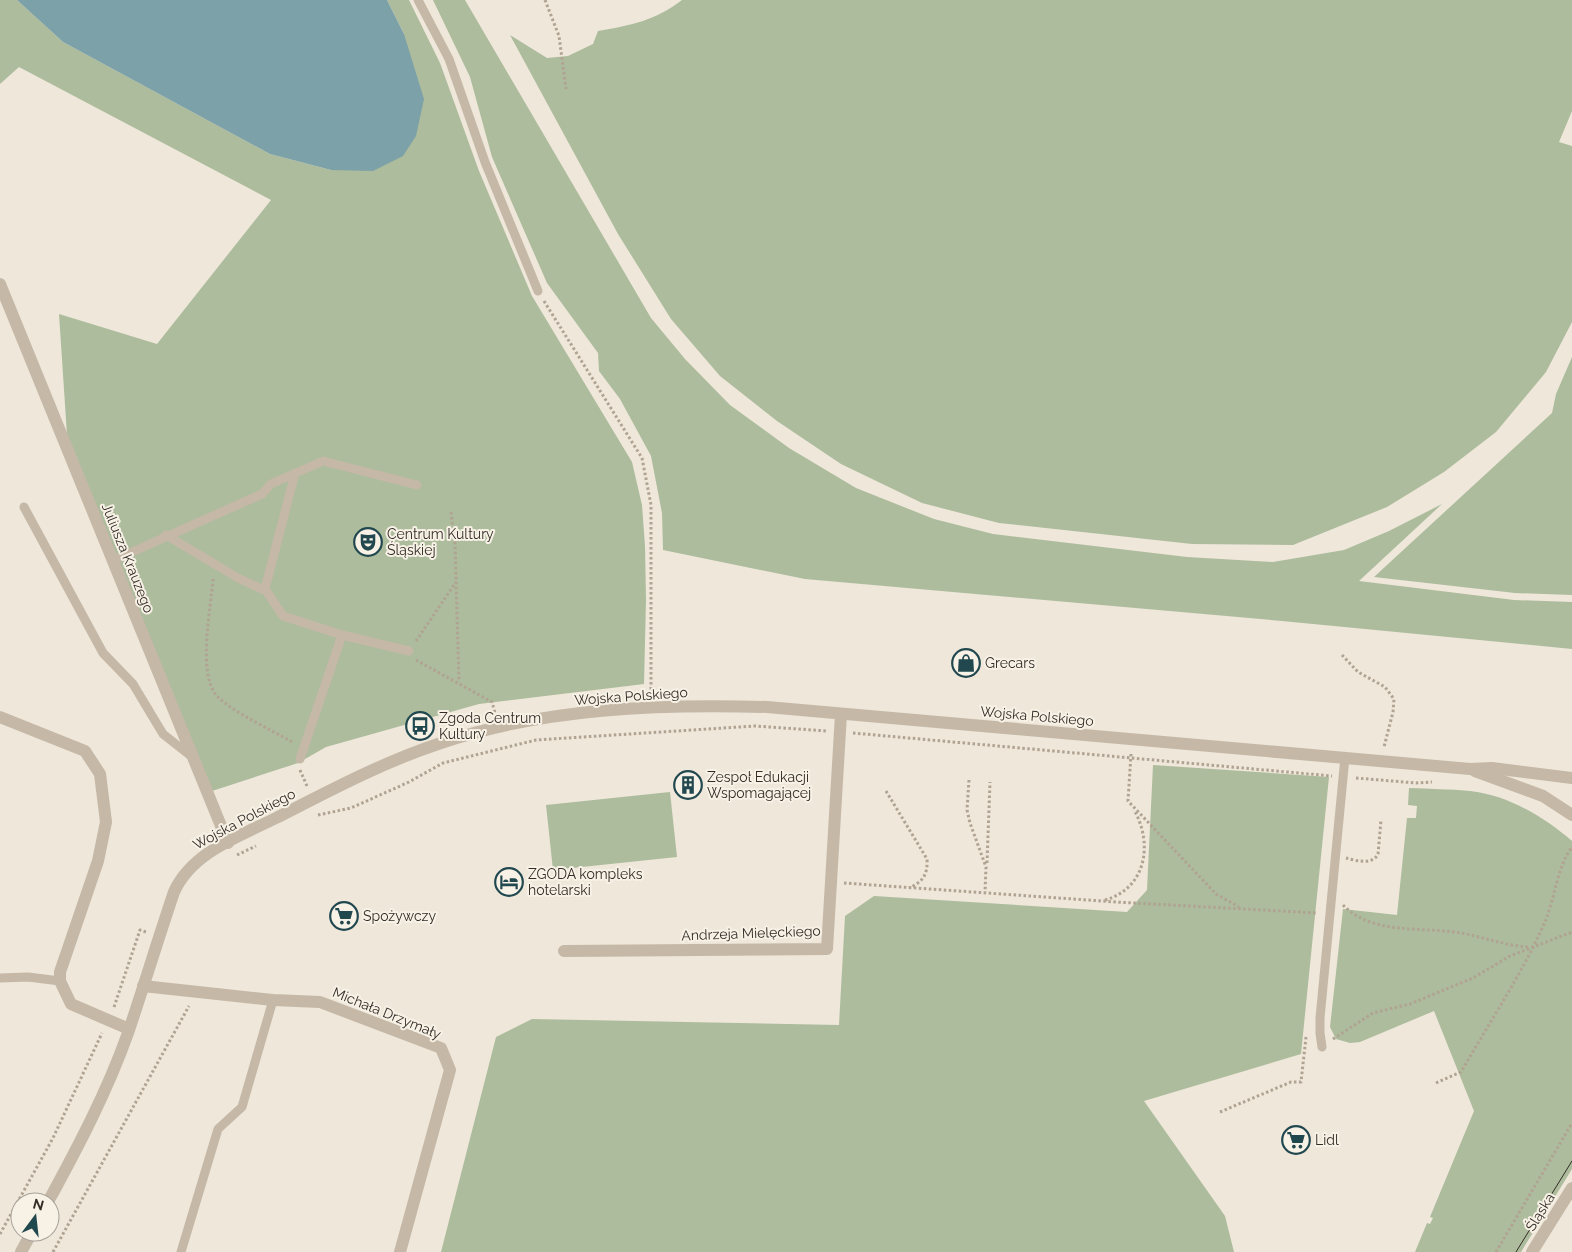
<svg xmlns="http://www.w3.org/2000/svg" width="1572" height="1252" viewBox="0 0 1572 1252" font-family="Raleway,sans-serif">
<rect width="100%" height="100%" fill="#eee7da"/>
<!-- green -->
<g fill="#adbc9c">
<path d="M0,0H17L63,42L270,154L331,170L404,34L387,0H409L440,63L479,171L532,296L632,462L642,505L645,546L646,600L644,684L479,704L326,747L298,763L209,792L69,465L59,314L157,344L271,200L19,67L0,84Z"/>
<path d="M433,0H465L651,318L685,359L730,405L789,448L856,488L934,519L993,534L1187,557L1273,562L1344,550L1389,531L1442,504L1359,581L1514,600L1572,602V649L1282,621L805,579L663,550L662,513L651,456L620,399L599,371L598,353L547,283L492,157L470,77Z"/>
<path d="M682,0H1572V111L1559,142L1572,146V322L1546,372L1496,432L1444,472L1387,507L1293,545L1192,544L999,523L922,503L841,464L777,421L720,376L671,319L618,234L510,35L547,58L568,56L593,44L598,31C629,26 657,20 682,0Z"/>
<path d="M1572,357V595L1515,593L1374,577L1552,413L1556,394Z"/>
<path d="M1153,765L1329,777L1301,1054L1144,1101L1225,1216L1234,1252H441L496,1037L532,1019L839,1025L845,916L874,896L1127,912L1147,890Z"/>
<path d="M1409,788C1429,789 1450,789 1470,791C1508,795 1544,817 1572,841V1169L1521,1252H1415L1427,1223L1430,1224L1433,1218L1430,1217L1474,1111L1434,1011L1360,1042L1350,1043L1336,1039L1330,1027L1343,909L1397,915L1407,818H1416L1417,806L1408,805Z"/>
<path d="M670,792L677,857L553,870L546,805Z"/>
</g>
<!-- water -->
<path fill="#7ca1a8" d="M17,0H387L404,34L424,99L416,136L403,156L373,171L331,170L270,154L63,42Z"/>
<g fill="none" stroke-linecap="round" stroke-linejoin="round">
<!-- path -->
<g stroke="#b0a392" stroke-width="3" stroke-dasharray="2.5 2.5" stroke-linecap="butt">
<path d="M545,0L559,36L566,89"/>
<path d="M544,301L642,458L651,505V693"/>
<path d="M451,512L455,543L459,682"/>
<path d="M213,579C211,608 197,674 217,696C232,712 272,730 292,742"/>
<path d="M416,641L456,582"/>
<path d="M1342,655L1358,672L1385,687L1394,699L1393,712L1384,747"/>
<path d="M416,660L492,702L495,713"/>
<path d="M853,733L1332,776"/>
<path d="M1131,754L1128,801L1216,894L1239,907"/>
<path d="M300,770L307,786"/>
<path d="M1356,778L1416,783L1432,782"/>
<path d="M969,780L967,810L970,823L986,867L985,892"/>
<path d="M886,791L927,859C928,874 923,882 909,888"/>
<path d="M318,815L351,808L409,782L443,763L536,740L755,726L827,731"/>
<path d="M237,855L256,846"/>
<path d="M1346,858C1356,861 1373,865 1378,854L1381,820"/>
<path d="M987,863L990,782"/>
<path d="M844,883L1116,902L1317,913"/>
<path d="M1105,900C1147,888 1153,843 1134,810"/>
<path d="M1343,905C1373,936 1422,926 1461,933C1484,937 1506,946 1529,947"/>
<path d="M114,1007L140,930L146,932"/>
<path d="M1333,1039L1373,1013L1410,1004L1473,978L1510,956L1572,932"/>
<path d="M1436,1083L1461,1072C1489,1023 1522,974 1545,922C1555,898 1557,867 1572,847"/>
<path d="M1220,1112L1291,1082H1301L1306,1037"/>
<path d="M0,1234L53,1138L102,1033"/>
<path d="M53,1252L189,1006"/>
<path d="M1496,1252L1572,1123"/>
</g>
<!-- service -->
<g stroke="#c5b8a7" stroke-width="9">
<path d="M418,0L449,59L485,162L538,291"/>
<path d="M295,473L265,589L283,616L342,635L409,651"/>
<path d="M24,507L103,653L133,684L163,734L191,756"/>
<path d="M166,535L238,578L266,591"/>
<path d="M112,561L262,494L271,484L323,461L417,485"/>
<path d="M300,759L342,635"/>
<path d="M0,978L28,977L60,981"/>
<path d="M1322,1047L1320,1033V1018L1345,757"/>
<path d="M181,1252L218,1129L242,1107L273,1000"/>
</g>
<!-- minor -->
<g stroke="#c5b8a7" stroke-width="12">
<path d="M0,284L228,843"/>
<path d="M0,717L85,751L100,774L106,822L98,861L60,972V981L71,1004L129,1029"/>
<path d="M564,951L827,949L841,714"/>
<path d="M143,986L273,1000L320,1002L441,1048L450,1070L400,1252"/>
</g>
<!-- tertiary -->
<g stroke="#c5b8a7" stroke-width="12">
<path d="M1475,771L1543,796L1572,815"/>
<path d="M48,1202C78,1147 107,1092 128,1033C144,986 158,939 174,892C192,852 238,837 276,818C329,791 383,762 441,743C544,708 659,704 767,707L1470,769L1492,768L1572,778"/>
<path d="M21,1252L32,1232"/>
<path d="M1532,1252L1572,1188"/>
</g>
<!-- tram -->
<path stroke="#322c27" stroke-width="1" d="M1516,1252L1572,1161"/>
</g>
<!-- icons -->
<defs>
<symbol id="theatre-ring" viewBox="-11 -11 22 22"><circle r="9.5" fill="#f7f1e6" stroke="#21474f" stroke-width="1.5"/><path d="M-5-5.5Q0-4 5-5.5V0Q5 5 0 6Q-5 5-5 0ZM-3.3-2.5H-1v1.5H-3.3ZM1-2.5H3.3v1.5H1ZM-2.8 1Q0 5.5 2.8 1Z" fill="#21474f"/></symbol>
<symbol id="shop-ring" viewBox="-11 -11 22 22"><circle r="9.5" fill="#f7f1e6" stroke="#21474f" stroke-width="1.5"/><path d="M-5-2.5h2.3a2.7 3.5 0 0 1 5.4 0H5L5.5 6h-11ZM-1.5-2.5h3a1.5 2.3 0 0 0-3 0Z" fill="#21474f"/></symbol>
<symbol id="bus-ring" viewBox="-11 -11 22 22"><circle r="9.5" fill="#f7f1e6" stroke="#21474f" stroke-width="1.5"/><path d="M-5-6H5V4H4V6H2V4H-2V6H-4V4H-5ZM-3.5-4V0h7V-4ZM-3.5 1.2v1.5H-2V1.2ZM2 1.2v1.5H3.5V1.2Z" fill="#21474f"/></symbol>
<symbol id="building-ring" viewBox="-11 -11 22 22"><circle r="9.5" fill="#f7f1e6" stroke="#21474f" stroke-width="1.5"/><path d="M-4-6H4V6H1V3H-1V6H-4ZM-2.5-4.3h1.7v1.8h-1.7ZM.8-4.3h1.7v1.8H.8ZM-2.5-1h1.7V.8h-1.7ZM.8-1h1.7V.8H.8Z" fill="#21474f"/></symbol>
<symbol id="hotel-ring" viewBox="-11 -11 22 22"><circle r="9.5" fill="#f7f1e6" stroke="#21474f" stroke-width="1.5"/><path d="M-6-4.5h1.5V1H6V5H4.5V3h-9V5H-6ZM-4 0a1.8 1.8 0 1 1 3.6 0ZM.5 0V-2.5h3Q6-2.5 6 0Z" fill="#21474f"/></symbol>
<symbol id="supermarket-ring" viewBox="-11 -11 22 22"><circle r="9.5" fill="#f7f1e6" stroke="#21474f" stroke-width="1.5"/><path d="M-6-5.5h2.5l.6 2H6L4.5 2H-2.5L-4.4-4H-6ZM-1.5 3.2a1.3 1.3 0 1 0 .1 0ZM3 3.2a1.3 1.3 0 1 0 .1 0Z" fill="#21474f"/></symbol>
</defs>
<g fill-rule="evenodd">
<use href="#theatre-ring" x="352" y="526" width="32" height="32"/>
<use href="#shop-ring" x="950" y="647" width="32" height="32"/>
<use href="#bus-ring" x="404" y="710" width="32" height="32"/>
<use href="#building-ring" x="672" y="769" width="32" height="32"/>
<use href="#hotel-ring" x="493" y="866" width="32" height="32"/>
<use href="#supermarket-ring" x="328" y="900" width="32" height="32"/>
<use href="#supermarket-ring" x="1280" y="1124" width="32" height="32"/>
</g>
<g text-anchor="middle" dominant-baseline="central" stroke-width="4" stroke-linejoin="round" paint-order="stroke">
<!-- poi labels -->
<g font-size="14" fill="#322c27" stroke="#f7f1e6" text-anchor="start">
<text x="387" y="534">Centrum Kultury<tspan x="387" dy="16">Śląskiej</tspan></text>
<text x="985" y="663">Grecars</text>
<text x="439" y="718">Zgoda Centrum<tspan x="439" dy="16">Kultury</tspan></text>
<text x="707" y="777">Zespoł Edukacji<tspan x="707" dy="16">Wspomagającej</tspan></text>
<text x="528" y="874">ZGODA kompleks<tspan x="528" dy="16">hotelarski</tspan></text>
<text x="363" y="916">Spożywczy</text>
<text x="1315" y="1140">Lidl</text>
</g>
<!-- street labels -->
<g font-size="14" fill="#322c27" stroke="#f7f1e6">
<text transform="translate(128 558) rotate(68)">Juliusza Krauzego</text>
<text transform="translate(631 696) rotate(-4)">Wojska Polskiego</text>
<text transform="translate(1037 716) rotate(5)">Wojska Polskiego</text>
<text transform="translate(244 819) rotate(-28)">Wojska Polskiego</text>
<text transform="translate(751 933) rotate(-2)">Andrzeja Mielęckiego</text>
<text transform="translate(387 1013) rotate(22)">Michała Drzymały</text>
<text transform="translate(1540 1212) rotate(-58)">Śląska</text>
</g>
</g>
<!-- north arrow -->
<g transform="translate(35 1217) rotate(15)"><circle r="24" fill="#f7f1e6" stroke="#a8a29a"/>
<path d="M0-4L9 19L0 12L-9 19Z" fill="#21474f"/>
<text y="-8" font-size="14" font-weight="bold" text-anchor="middle" fill="#322c27">N</text>
</g>
</svg>
